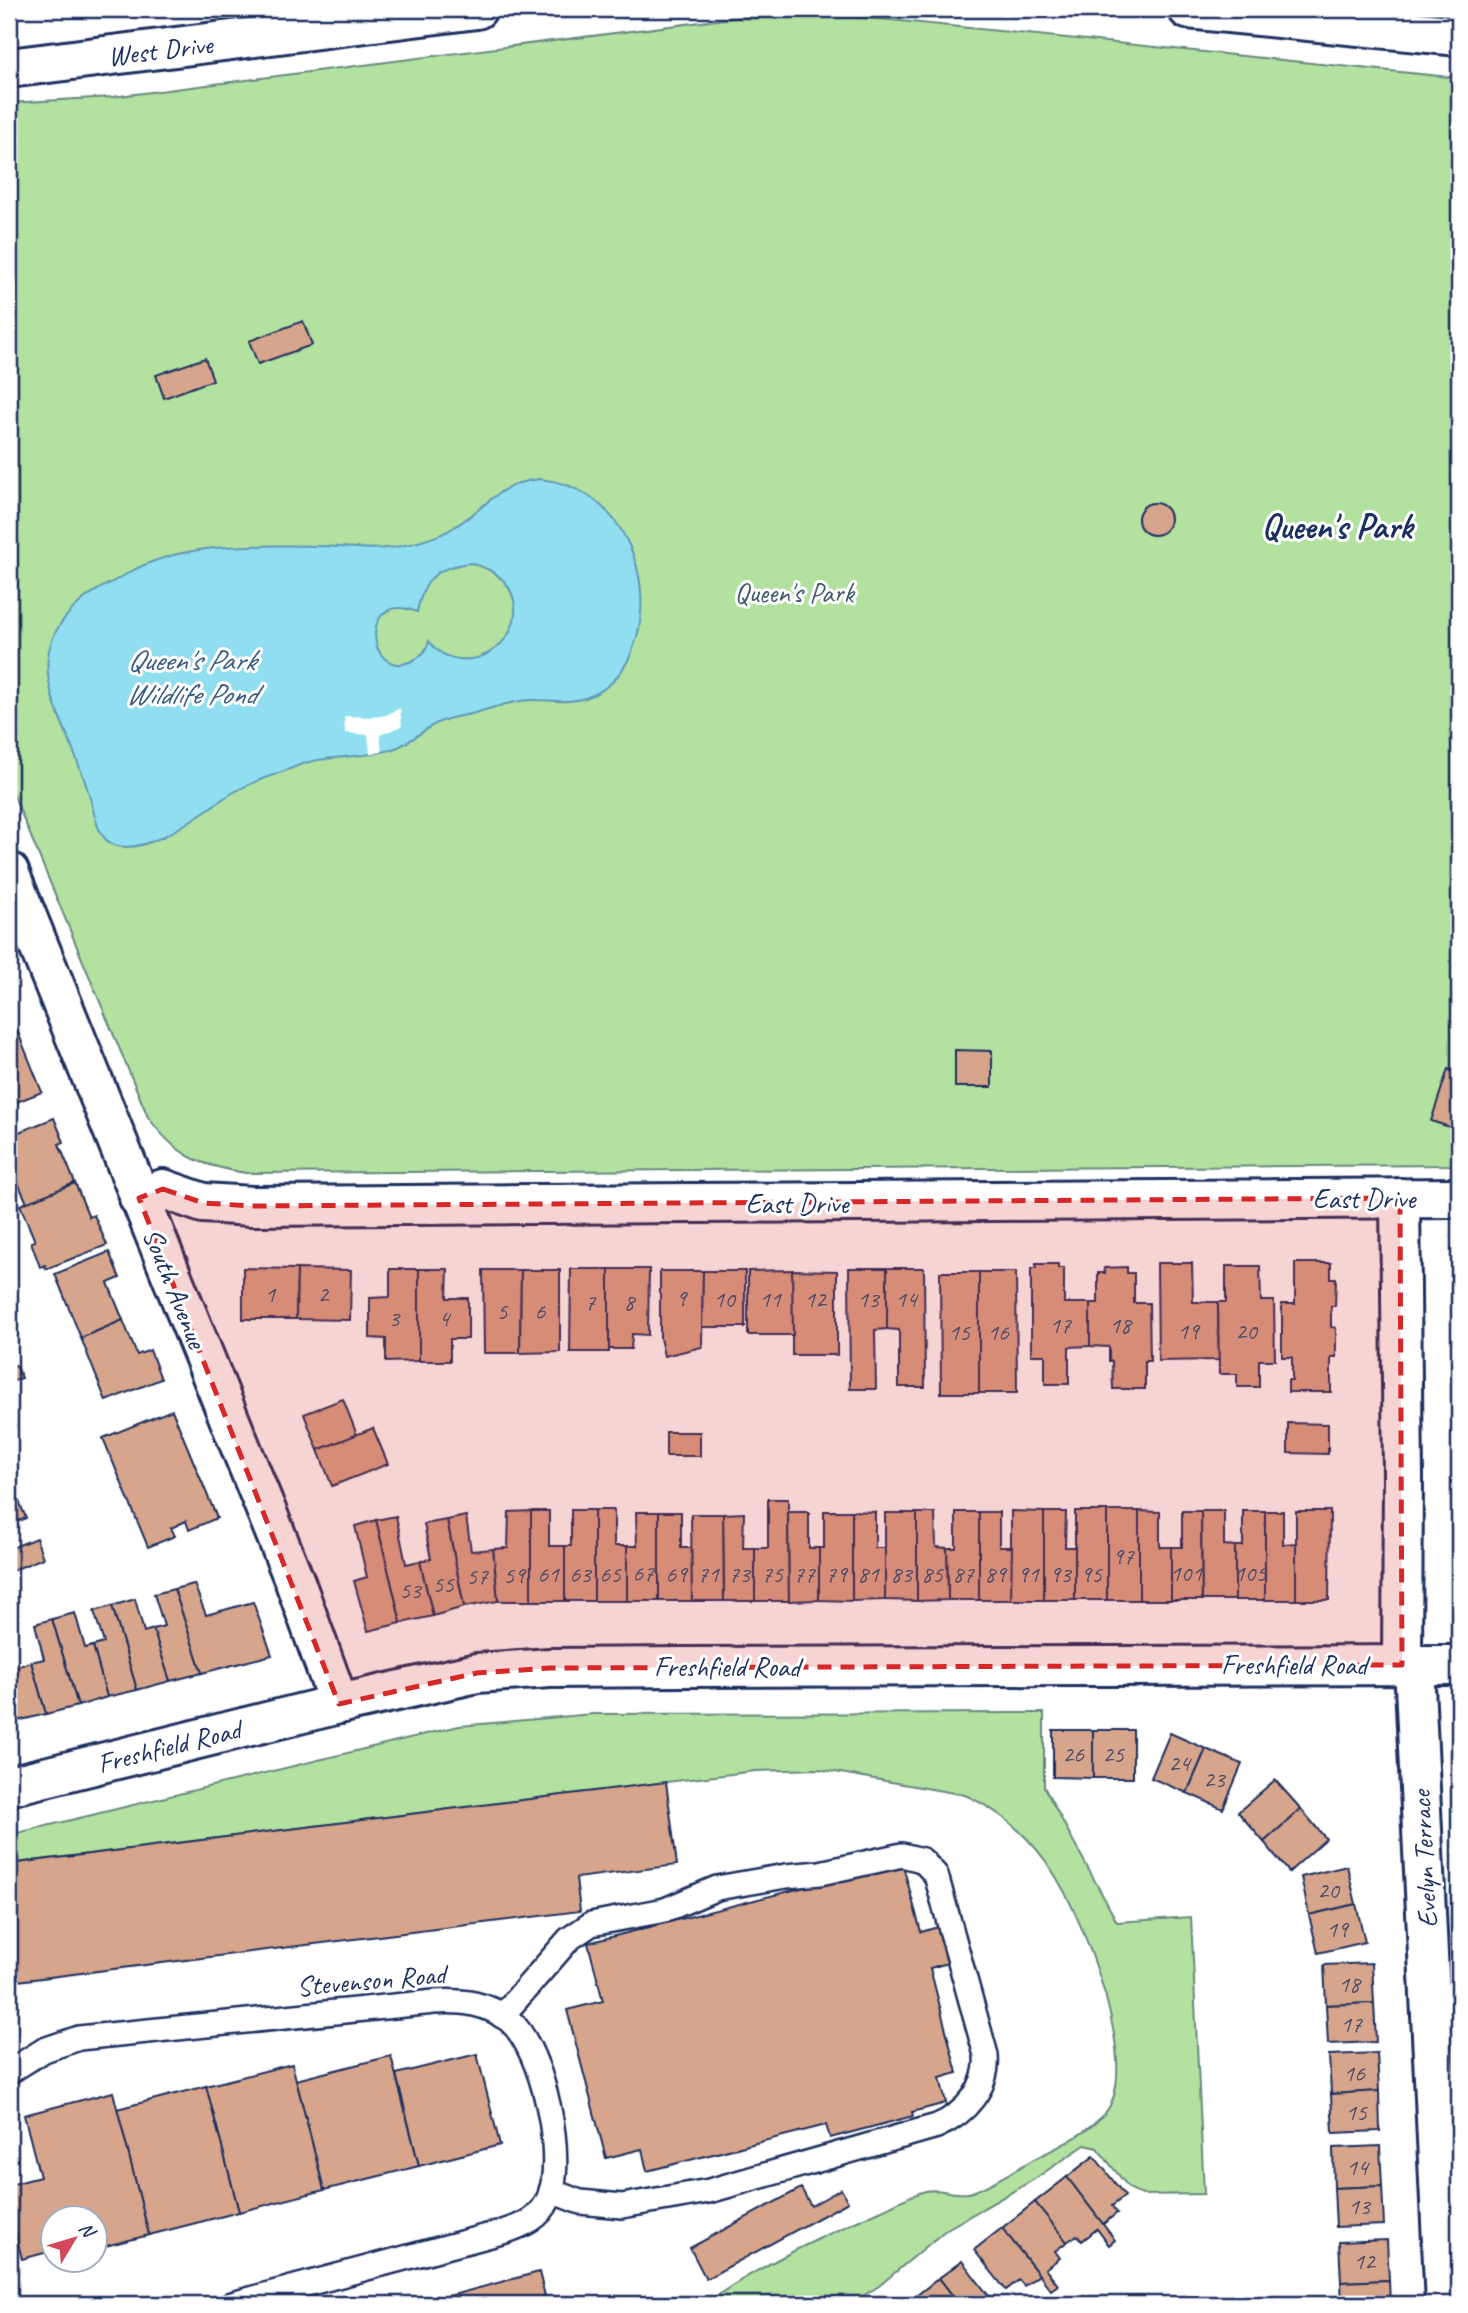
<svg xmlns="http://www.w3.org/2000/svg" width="1468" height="2313" viewBox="0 0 1468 2313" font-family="Caveat,sans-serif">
<rect width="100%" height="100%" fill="#fff"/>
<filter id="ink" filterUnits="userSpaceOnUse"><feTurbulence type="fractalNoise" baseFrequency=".0143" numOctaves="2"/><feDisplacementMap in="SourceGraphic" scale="14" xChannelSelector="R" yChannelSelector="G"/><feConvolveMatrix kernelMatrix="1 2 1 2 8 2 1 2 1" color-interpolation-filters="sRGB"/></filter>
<g filter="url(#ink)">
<!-- green -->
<g fill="#b3e1a0" stroke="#67887f" stroke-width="2">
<path d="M780,12L891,20L1459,78V1165L246,1173C199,1165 177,1157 148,1117L9,784V103L112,97Z"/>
<path d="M1044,1713V1787L1117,1922L1191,1917L1204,2194L1142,2195L1129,2188L1097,2148L1085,2145L1033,2180L947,2229L879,2286L850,2304H705C759,2265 821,2237 882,2210C895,2204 912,2194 926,2191C939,2188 954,2195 968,2193C981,2191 1020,2167 1034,2159C1058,2147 1086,2135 1105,2113C1133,2080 1106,1992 1092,1955C1067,1886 1035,1826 965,1795L818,1769L755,1771L9,1864V1835L459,1726L593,1714Z"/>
</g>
<!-- water -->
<path fill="#90def0" stroke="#6198b6" stroke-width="2" fill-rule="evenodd" d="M539,479C581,483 612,507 629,545C642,573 645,607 637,637C628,671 605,699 568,701C552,702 536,698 521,701C505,703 490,709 475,713C465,716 455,716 445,720C427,725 415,740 398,747C371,758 341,755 313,761C300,764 288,770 276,774C258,780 242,787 226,797C201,813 147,857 114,845C107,842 102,836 99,829C94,817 92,803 88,791C80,766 70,742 60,718C40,670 41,634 84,599C96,589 111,583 125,575C178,542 253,545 315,546C344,546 372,552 401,546C421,542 443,536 459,524C491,503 498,484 539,479ZM471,563C484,567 494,571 504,581C533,615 501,663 460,659C447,658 436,651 429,641C427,650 421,657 412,661C366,682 358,588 417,612C424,578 436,567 471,563Z"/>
<!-- pier -->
<path fill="#fff" d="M400,708L402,726L380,735L382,752L370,754L368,735L345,733L344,716L373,717L386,715Z"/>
<!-- building -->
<g fill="#d7a58b" stroke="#1b2f5e" stroke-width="2">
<path d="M303,321L312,345L258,364L249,341Z"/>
<path d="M205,358L213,380L164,398L156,375Z"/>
<circle cx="1154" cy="519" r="16"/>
<path d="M9,1010L42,1092L9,1105Z"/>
<path d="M955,1050L992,1051V1087H955Z"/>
<path d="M1448,1069L1459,1072V1130L1431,1121Z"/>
<path d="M54,1118L64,1142L59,1144L75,1183L27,1203L9,1163V1136Z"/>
<path d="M75,1183L89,1217L94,1215L107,1245L46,1269L45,1265L40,1267L31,1242L35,1241L20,1205Z"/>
<path d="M109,1252L120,1278L108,1283L123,1320L81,1338L55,1274Z"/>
<path d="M1157,1263H1192L1193,1302H1218L1219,1360L1158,1361Z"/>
<path d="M1295,1263H1331V1278H1336L1335,1306H1331V1327L1336,1328V1357H1331V1392H1288V1380H1292V1357H1282V1304H1295Z"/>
<path d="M1036,1264H1058V1268H1064V1303H1090V1346L1069,1347V1384H1045V1355H1031V1268H1036Z"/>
<path d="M1226,1266H1260L1261,1301H1274L1275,1360H1259V1387H1237V1374H1219L1218,1302H1226Z"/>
<path d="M1127,1267V1273H1134V1303H1149L1150,1361H1145V1389H1113L1112,1361H1109V1347L1090,1346V1303H1098V1273H1105L1104,1268Z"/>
<path d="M243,1268L297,1269L296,1319H243Z"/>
<path d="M849,1268H887V1329L875,1330L876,1389H850Z"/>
<path d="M887,1268H924L925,1387H899V1330L887,1329Z"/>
<path d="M297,1269L351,1270L350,1320L296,1319Z"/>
<path d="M390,1269H419V1361L386,1362V1339L370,1338V1298L390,1297Z"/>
<path d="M419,1269H448L447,1298H468V1339H450V1361H419Z"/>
<path d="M571,1269H609V1352H570Z"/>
<path d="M609,1269H649L648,1335L632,1334L631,1349H609Z"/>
<path d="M483,1270H521L520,1353H484Z"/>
<path d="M521,1270H560V1352L520,1353Z"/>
<path d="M792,1270L837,1271V1355H792Z"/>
<path d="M792,1270L793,1335H748V1271Z"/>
<path d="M660,1271H703L702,1347L664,1356L660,1338Z"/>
<path d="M703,1271H745V1327H702Z"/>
<path d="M940,1272H979V1393H941Z"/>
<path d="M979,1272H1016L1017,1393H979Z"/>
<path d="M123,1320L137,1355L150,1350L161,1379L106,1401L81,1338Z"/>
<path d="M16,1365L22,1378L9,1383V1368Z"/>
<path d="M343,1399L357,1435L318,1450L304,1414Z"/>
<path d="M172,1410L217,1518L189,1530L186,1521L171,1528L175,1536L148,1547L103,1438Z"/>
<path d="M1288,1423L1328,1424V1454L1288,1453Z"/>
<path d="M373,1428L388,1464L332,1486L318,1450Z"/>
<rect x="666" y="1432" width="34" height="24"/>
<path d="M18,1499L26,1518L9,1525V1503Z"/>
<path d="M768,1499H788L789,1601H755V1548H768Z"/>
<path d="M571,1510H594V1601H565V1546H571Z"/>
<path d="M594,1510H614V1546H627V1601H594Z"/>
<path d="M531,1511V1601H498L493,1549L508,1548L509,1512Z"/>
<path d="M531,1511H549V1546H565V1601H531Z"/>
<path d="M824,1511H852V1601L819,1600V1548H824Z"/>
<path d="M852,1511L875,1512V1548H885V1600L852,1601Z"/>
<path d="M1011,1511L1044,1512V1600H1011Z"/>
<rect x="1075" y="1511" width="32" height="89"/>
<rect x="1107" y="1511" width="32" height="89"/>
<path d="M1139,1511L1160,1512V1547H1171V1600H1139Z"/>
<path d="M1182,1511H1201L1202,1600H1171V1547H1182Z"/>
<path d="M1201,1511H1224V1545L1235,1546V1600H1202Z"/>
<path d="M1243,1511H1265V1600H1235V1546H1243Z"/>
<path d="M1265,1511H1283V1544L1296,1543V1600H1265Z"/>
<path d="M1296,1511H1330L1329,1600H1296Z"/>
<path d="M636,1512H659V1601H627V1546H637Z"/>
<path d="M659,1512H681V1548H692V1601H659Z"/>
<path d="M788,1512H809V1548H819V1600L789,1601Z"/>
<path d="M956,1512H979V1600H948L947,1548H956Z"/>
<path d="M979,1512H999V1547H1012L1011,1600H979Z"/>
<path d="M1044,1512H1066L1065,1547H1075V1600H1044Z"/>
<path d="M744,1513L743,1548H755V1601H724L723,1514Z"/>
<path d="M885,1513H917V1601L885,1600Z"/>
<path d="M917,1513H935L936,1547L947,1548L948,1600L917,1601Z"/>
<path d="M691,1514H723L724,1601H692Z"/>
<path d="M396,1516L406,1564L420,1561L433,1616L401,1623L376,1520Z"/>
<path d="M466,1516L471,1551L493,1549L498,1601L464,1607L447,1520Z"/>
<path d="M376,1520L401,1623L368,1631L354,1581L367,1577L355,1526Z"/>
<path d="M447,1520L464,1607L433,1616L420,1561L431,1559L424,1524Z"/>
<path d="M36,1538L43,1558L9,1572V1549Z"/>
<path d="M194,1584L206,1615L253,1602L272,1655L202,1673L174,1589Z"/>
<path d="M174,1589L202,1673L170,1681L153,1629L164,1626L154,1594Z"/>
<path d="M135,1599L144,1632L153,1629L170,1681L137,1690L112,1606Z"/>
<path d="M112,1606L137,1690L107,1697L93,1646L104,1643L94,1611Z"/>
<path d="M75,1613L85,1648L93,1646L107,1697L78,1706L52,1619Z"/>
<path d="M52,1619L78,1706L46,1714L31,1662L44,1659L35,1624Z"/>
<path d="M31,1662L46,1714L17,1721L9,1699V1669Z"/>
<path d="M1053,1730H1093V1778L1053,1777Z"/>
<rect x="1093" y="1730" width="40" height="48"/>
<path d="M1170,1733L1206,1749L1187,1793L1151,1778Z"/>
<path d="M1206,1749L1242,1764L1223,1809L1187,1793Z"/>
<path d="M1275,1780L1301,1809L1264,1842L1238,1812Z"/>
<path d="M666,1782L677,1865L576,1878L580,1911L9,1982V1864Z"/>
<path d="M1301,1809L1326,1839L1289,1872L1264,1842Z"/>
<path d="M902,1862L921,1932L938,1927L948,1963L930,1968L957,2073L940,2078L946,2103L912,2112L913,2116L830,2138L826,2125L647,2171L642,2149L606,2158L567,2010L603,2001L588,1943Z"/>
<path d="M1347,1866L1356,1904L1309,1915L1301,1877Z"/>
<path d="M1356,1904L1365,1942L1318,1953L1309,1915Z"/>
<path d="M1372,1963L1374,2003L1326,2005L1324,1965Z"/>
<path d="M1374,2003L1376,2042L1328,2044L1326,2005Z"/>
<path d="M1377,2053L1379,2091L1331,2094L1329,2055Z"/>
<path d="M477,2054L500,2145L419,2166L396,2074Z"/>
<path d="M391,2056L419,2166L324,2190L296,2080Z"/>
<path d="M292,2064L324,2190L239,2212L206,2086Z"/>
<path d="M206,2086L239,2212L149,2235L117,2109Z"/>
<path d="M1379,2091L1380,2131L1333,2133L1331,2094Z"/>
<path d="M113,2092L149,2235L94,2249V2218H52V2251L22,2259L9,2208V2185L40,2177L24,2115Z"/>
<path d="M1380,2146L1382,2186L1334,2188L1333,2148Z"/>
<path d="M1094,2156L1125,2196L1112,2206L1117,2213L1103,2224L1067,2177Z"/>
<path d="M1067,2177L1115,2240L1109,2245L1097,2229L1082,2241L1077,2235L1067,2242L1035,2202Z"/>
<path d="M1382,2186L1384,2225L1336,2227L1334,2188Z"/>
<path d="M801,2188L811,2206L841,2189L848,2202L706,2279L690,2248Z"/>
<path d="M1035,2202L1067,2242L1055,2251L1060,2258L1045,2269L1058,2285L1051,2290L1002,2228Z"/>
<path d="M1002,2228L1039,2275L1024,2286L1019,2280L1006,2290L974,2250Z"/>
<path d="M1387,2240L1389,2280L1341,2282L1339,2242Z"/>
<path d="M962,2261L995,2304H959L939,2278Z"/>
<path d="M539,2272L547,2304H447L445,2297Z"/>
<path d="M939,2278L959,2304H923L916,2296Z"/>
<path d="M1389,2280L1390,2304H1342L1341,2282Z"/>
</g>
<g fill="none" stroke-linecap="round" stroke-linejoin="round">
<defs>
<g id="service">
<path d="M502,2016L569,1939L591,1924L665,1910L717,1888L786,1876L820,1873L902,1855L922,1860L936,1875L986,2055C989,2087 965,2114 937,2126L709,2191L622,2206L580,2202L551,2191"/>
<path d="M9,2072L44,2050L79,2038L434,2002C462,2000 488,2003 510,2021C543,2050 567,2161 548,2200C540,2218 524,2225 506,2231L232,2304"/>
</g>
<g id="minor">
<path d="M1188,9L1459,36"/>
<path d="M9,68L477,9"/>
<path d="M9,872L295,1582L339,1704"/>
<path d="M139,1198L163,1189L203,1203L252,1206L1459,1198"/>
<path d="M1400,1198L1403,1477L1402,1665"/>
<path d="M1414,1665L1445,2304"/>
<path d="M9,1786L339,1704L477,1673L550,1668L683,1667L1459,1665"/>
</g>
</defs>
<!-- service casing -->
<use href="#service" stroke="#1b2f5e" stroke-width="28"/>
<!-- minor casing -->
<use href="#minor" stroke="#1b2f5e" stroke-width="44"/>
<!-- service -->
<use href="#service" stroke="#fff" stroke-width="23"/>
<!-- minor -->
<use href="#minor" stroke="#fff" stroke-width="38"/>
</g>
</g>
<!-- marked area -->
<path fill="#d62828" fill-opacity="0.2" stroke="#d62828" stroke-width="5" stroke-dasharray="14 9" stroke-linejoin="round" d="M163,1189L203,1203L252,1206L1400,1198L1402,1665L550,1668L477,1673L339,1704L139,1198Z"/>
<g text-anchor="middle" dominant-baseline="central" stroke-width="6" stroke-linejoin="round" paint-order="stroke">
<!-- number labels -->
<g font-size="24" fill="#4a4c69">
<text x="270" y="1294">1</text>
<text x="323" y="1294">2</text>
<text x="681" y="1298">9</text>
<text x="724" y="1299">10</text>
<text x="770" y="1299">11</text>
<text x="815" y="1299">12</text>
<text x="868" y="1299">13</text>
<text x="906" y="1299">14</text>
<text x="590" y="1302">7</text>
<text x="629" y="1302">8</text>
<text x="502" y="1311">5</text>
<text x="540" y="1311">6</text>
<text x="394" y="1318">3</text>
<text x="444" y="1318">4</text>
<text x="1060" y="1325">17</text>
<text x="1120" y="1325">18</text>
<text x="1188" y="1331">19</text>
<text x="1246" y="1331">20</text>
<text x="959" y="1332">15</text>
<text x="998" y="1332">16</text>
<text x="1123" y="1556">97</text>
<text x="643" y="1573">67</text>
<text x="1186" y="1573">101</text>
<text x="1250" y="1573">105</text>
<text x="548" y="1574">61</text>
<text x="580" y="1574">63</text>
<text x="610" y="1574">65</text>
<text x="676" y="1574">69</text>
<text x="708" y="1574">71</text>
<text x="739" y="1574">73</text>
<text x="772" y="1574">75</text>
<text x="804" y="1574">77</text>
<text x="836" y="1574">79</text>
<text x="868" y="1574">81</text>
<text x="901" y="1574">83</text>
<text x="932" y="1574">85</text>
<text x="963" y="1574">87</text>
<text x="995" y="1574">89</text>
<text x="1028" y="1574">91</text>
<text x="1060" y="1574">93</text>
<text x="1091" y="1574">95</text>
<text x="514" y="1575">59</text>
<text x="477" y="1576">57</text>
<text x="443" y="1584">55</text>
<text x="410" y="1590">53</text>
<text x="1073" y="1754">26</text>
<text x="1113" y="1754">25</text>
<text x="1179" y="1763">24</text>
<text x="1214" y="1779">23</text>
<text x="1328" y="1890">20</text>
<text x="1337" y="1929">19</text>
<text x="1349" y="1984">18</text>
<text x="1351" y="2024">17</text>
<text x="1354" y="2073">16</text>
<text x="1356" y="2112">15</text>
<text x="1357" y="2167">14</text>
<text x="1359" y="2206">13</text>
<text x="1364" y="2261">12</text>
</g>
<!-- street labels -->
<g font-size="28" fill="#1b2f5e" stroke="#fff">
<text transform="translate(160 50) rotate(-7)">West Drive</text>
<text x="1364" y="1198">East Drive</text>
<text x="797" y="1203">East Drive</text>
<text transform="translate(175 1288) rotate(68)">South Avenue</text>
<text x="1294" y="1664">Freshfield Road</text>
<text x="727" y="1666">Freshfield Road</text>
<text transform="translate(169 1746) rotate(-14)">Freshfield Road</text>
<text transform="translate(1424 1859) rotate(-93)">Evelyn Terrace</text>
<text transform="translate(371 1980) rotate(-5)">Stevenson Road</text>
</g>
<!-- park labels -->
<g font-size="28" fill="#415c6e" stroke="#fff">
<text x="794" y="592">Queen's Park</text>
</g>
<!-- water labels -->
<g font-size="30" font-style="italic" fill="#385b82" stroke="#fff">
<text x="191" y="660">Queen's Park<tspan x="191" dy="34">Wildlife Pond</tspan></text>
</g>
<!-- district labels -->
<g font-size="35" font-weight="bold" fill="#1b2f5e" stroke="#fff">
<text x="1337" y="526">Queen's Park</text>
</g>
</g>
<!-- margin -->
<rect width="1468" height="2313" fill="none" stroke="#fff" stroke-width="35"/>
<rect x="18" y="18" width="1433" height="2278" fill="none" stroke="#1b2f5e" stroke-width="2.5" filter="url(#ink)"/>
<!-- north arrow -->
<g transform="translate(74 2239) rotate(52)"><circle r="33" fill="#ffffff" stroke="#a4acbf" stroke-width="2"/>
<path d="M0-5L12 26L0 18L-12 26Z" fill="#d1495b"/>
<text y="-10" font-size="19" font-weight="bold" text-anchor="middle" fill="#1b2f5e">N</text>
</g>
</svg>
